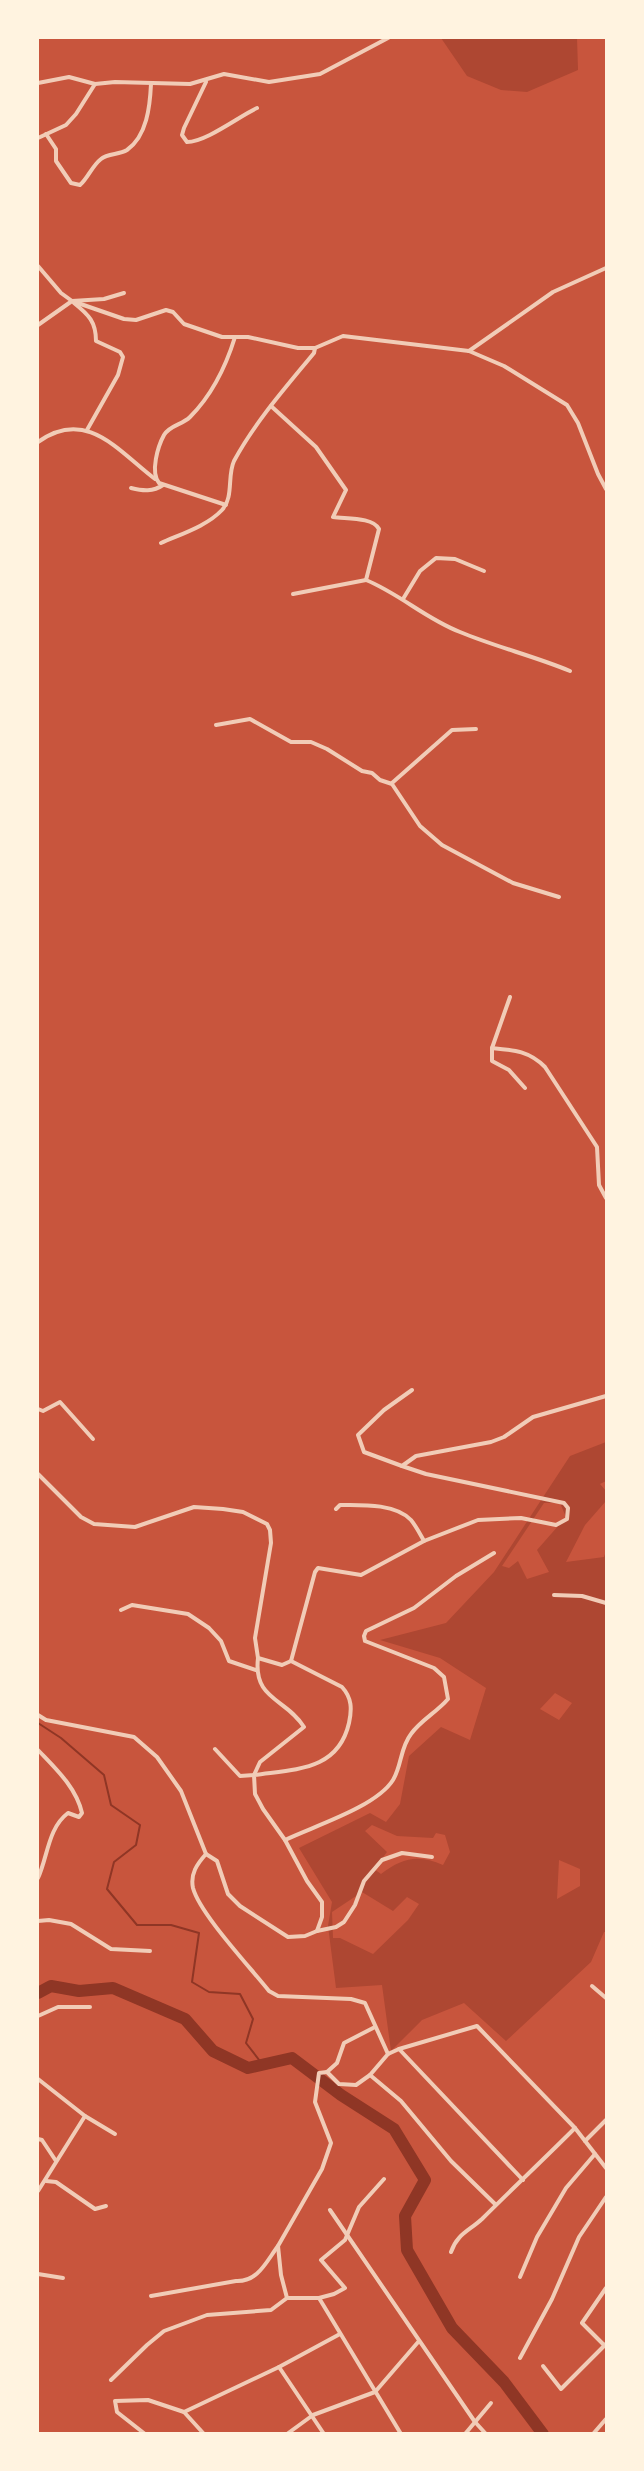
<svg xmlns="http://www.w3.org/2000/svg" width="644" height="2471" viewBox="0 0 644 2471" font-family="Ubuntu,sans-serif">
<rect width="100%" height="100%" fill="#c8553d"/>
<!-- green -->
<g fill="#ae4732" fill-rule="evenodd">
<path d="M441,38H577L578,70L527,92L501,90L467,76Z"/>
<path d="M606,1442V1481L600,1484L606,1491V1501L585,1525L566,1562L604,1557L606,1551V1932H604L591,1962L506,2041L464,2003L422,2020L391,2051L382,1985L336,1988L328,1926L332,1902L299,1848L370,1813L386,1822L400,1804L409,1756L441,1727L470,1740L486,1688L440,1658L380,1640L446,1623L494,1572L570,1456ZM544,1503H560L566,1517L537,1550L549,1572L527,1579L518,1561L509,1568L502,1566ZM555,1693L572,1703L559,1720L540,1709ZM372,1825L397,1836L433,1838L436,1833L445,1835L450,1852L443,1865C418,1854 402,1858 381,1874L374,1869L387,1852L365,1831ZM559,1860L580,1869V1886L557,1899ZM362,1892L393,1911L407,1897L419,1904L408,1920L373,1954L340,1938H333L332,1912Z"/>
</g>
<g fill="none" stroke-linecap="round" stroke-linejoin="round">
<!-- stream -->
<path stroke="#8f3625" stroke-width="2" d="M38,1723L61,1738L104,1775L111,1805L140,1825L136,1845L114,1862L107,1889L137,1925H171L199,1933L192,1982L209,1992L240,1994L253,2019L246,2043L263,2065"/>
<!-- river -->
<path stroke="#8f3625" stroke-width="12" d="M38,1993L51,1986L79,1991L113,1988L185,2019L213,2051L248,2068L292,2058L341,2095L394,2129L425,2180L405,2216L407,2250L452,2328L504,2382L543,2434"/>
<!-- minor -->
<g stroke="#f1ccb7" stroke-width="4">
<path d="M206,82L184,128L182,135L187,142C206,142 238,117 257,108"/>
<path d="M38,83L69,77L95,84L76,114L66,125L38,138"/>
<path d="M95,84L115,82L190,84L224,74L269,82L320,74L388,38"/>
<path d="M46,134L56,149V161L71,183L80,185C88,178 92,166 101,159C108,153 119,155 127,150C147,136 150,106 151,84"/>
<path d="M38,266L61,293L72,301L124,319L136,320L166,310L173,312L184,324L222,337H248L298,348H315L343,336L469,351L504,366L567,405L578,423L598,474L606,489"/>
<path d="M74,303C89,315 96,322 96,341L120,352L123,357L118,375L87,430"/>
<path d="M38,325L72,301L104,299L124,293"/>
<path d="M469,351L553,292L606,268"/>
<path d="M271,406L316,447L346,490L333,517C346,519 373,517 379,529L366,580C400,594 426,619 460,632C496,647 534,656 570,671"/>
<path d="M38,442C87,407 119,452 155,479"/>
<path d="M131,488C143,491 153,492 163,485"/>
<path d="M226,505L159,483C150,472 158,446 164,435C170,425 182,425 190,417C212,395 226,366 235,337"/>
<path d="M161,543C181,534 207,526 222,510C234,497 227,476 234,461C255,422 286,387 314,353L315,348"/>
<path d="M293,594L366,580"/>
<path d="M403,599L420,571L436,558L455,559L484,571"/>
<path d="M216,725L250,719L291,742H311L327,749L362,771L372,773L380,780L392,784L420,826L442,845L513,883L559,897"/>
<path d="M392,783L452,730L476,729"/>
<path d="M510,997L492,1048V1061L509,1070L525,1088"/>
<path d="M492,1048C514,1050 529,1051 545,1067L597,1147L599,1185L606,1198"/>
<path d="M412,1390L384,1410L358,1435L364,1452L402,1466L416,1456L491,1442L504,1437L533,1417L606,1396"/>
<path d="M38,1409L43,1411L60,1402L93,1439"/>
<path d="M38,1474L81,1517L94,1524L135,1527L194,1507L223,1509L243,1512L267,1524L270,1530L271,1543L255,1638L258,1658L282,1665L291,1661L342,1687C352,1698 352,1709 349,1723C338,1771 295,1769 254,1775L255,1794L263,1809L285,1840L307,1881L322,1902V1917L317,1931L305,1936L288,1937L240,1906L228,1894L217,1861L206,1854C197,1864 190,1874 193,1888C200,1914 250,1967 269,1991L278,1996L351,1999L365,2003L388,2054"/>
<path d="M336,1509L340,1505C360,1505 395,1503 411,1520C416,1526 420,1534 424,1541"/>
<path d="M554,1595L582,1596L606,1603"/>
<path d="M121,1610L132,1605L188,1614L209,1628L221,1641L229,1661L256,1670"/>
<path d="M291,1661L315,1572L318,1568L361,1575L424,1541L478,1520L521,1518L556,1525L567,1519L568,1508L564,1503L426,1474L402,1466"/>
<path d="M38,1715L46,1720L134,1737L157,1757L181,1791L206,1854"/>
<path d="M215,1749L240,1776L254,1775L260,1762L304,1727C286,1698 253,1700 258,1658"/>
<path d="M38,1750C55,1768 76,1787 82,1813L79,1817L68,1813C48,1828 48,1856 38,1878"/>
<path d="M285,1840C314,1826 376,1807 393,1780C402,1765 400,1748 411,1734C421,1720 437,1712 448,1699L444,1677L434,1668L365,1641L364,1636L366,1631L414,1608L456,1576L494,1553"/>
<path d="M38,1921L49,1920L71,1924L111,1949L150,1951"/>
<path d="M317,1931L336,1927L344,1922L355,1905L364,1881L382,1860L402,1853L432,1857"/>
<path d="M592,1986L606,1998"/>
<path d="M38,2016L58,2007H90"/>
<path d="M375,2027L344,2043L337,2063L327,2072L339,2084L356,2085L370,2075L401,2101L451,2161L495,2204"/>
<path d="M399,2049L523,2180"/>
<path d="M370,2075L388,2054L399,2049L477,2026L575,2128L606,2168"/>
<path d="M38,2079L85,2116"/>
<path d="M38,2139L42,2140L56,2161"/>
<path d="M585,2141L606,2120"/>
<path d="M46,2181L56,2182L95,2209L106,2206"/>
<path d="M38,2191L85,2116L115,2134"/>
<path d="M330,2210L475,2422L486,2434"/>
<path d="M451,2252C457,2234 469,2231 482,2219C512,2189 544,2159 575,2128"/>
<path d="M38,2274L63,2278"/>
<path d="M520,2277L537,2237L566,2188L595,2154"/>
<path d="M151,2296L236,2281C258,2282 266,2262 278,2246"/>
<path d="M287,2298L281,2275L278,2246L322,2169L331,2143L315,2102L319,2073L327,2072"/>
<path d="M287,2298H319L401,2434"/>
<path d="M319,2298L334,2294L345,2288L321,2260L345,2240L359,2207L384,2179"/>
<path d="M605,2346L582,2323L606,2288"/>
<path d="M520,2358L552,2299L579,2237L606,2197"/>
<path d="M543,2366L561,2389L606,2344"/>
<path d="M279,2367L324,2434"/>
<path d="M111,2380L147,2345L164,2331L207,2315L271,2310L287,2298"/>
<path d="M184,2412L279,2367L340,2334"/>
<path d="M145,2434L117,2412L115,2401L148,2400L184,2412L204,2434"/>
<path d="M287,2434L313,2415L375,2392L419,2341"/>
<path d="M465,2434L491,2403"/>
<path d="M593,2434L606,2419"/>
</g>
</g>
<!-- border -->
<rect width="644" height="2471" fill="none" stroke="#fff3e0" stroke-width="78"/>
</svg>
